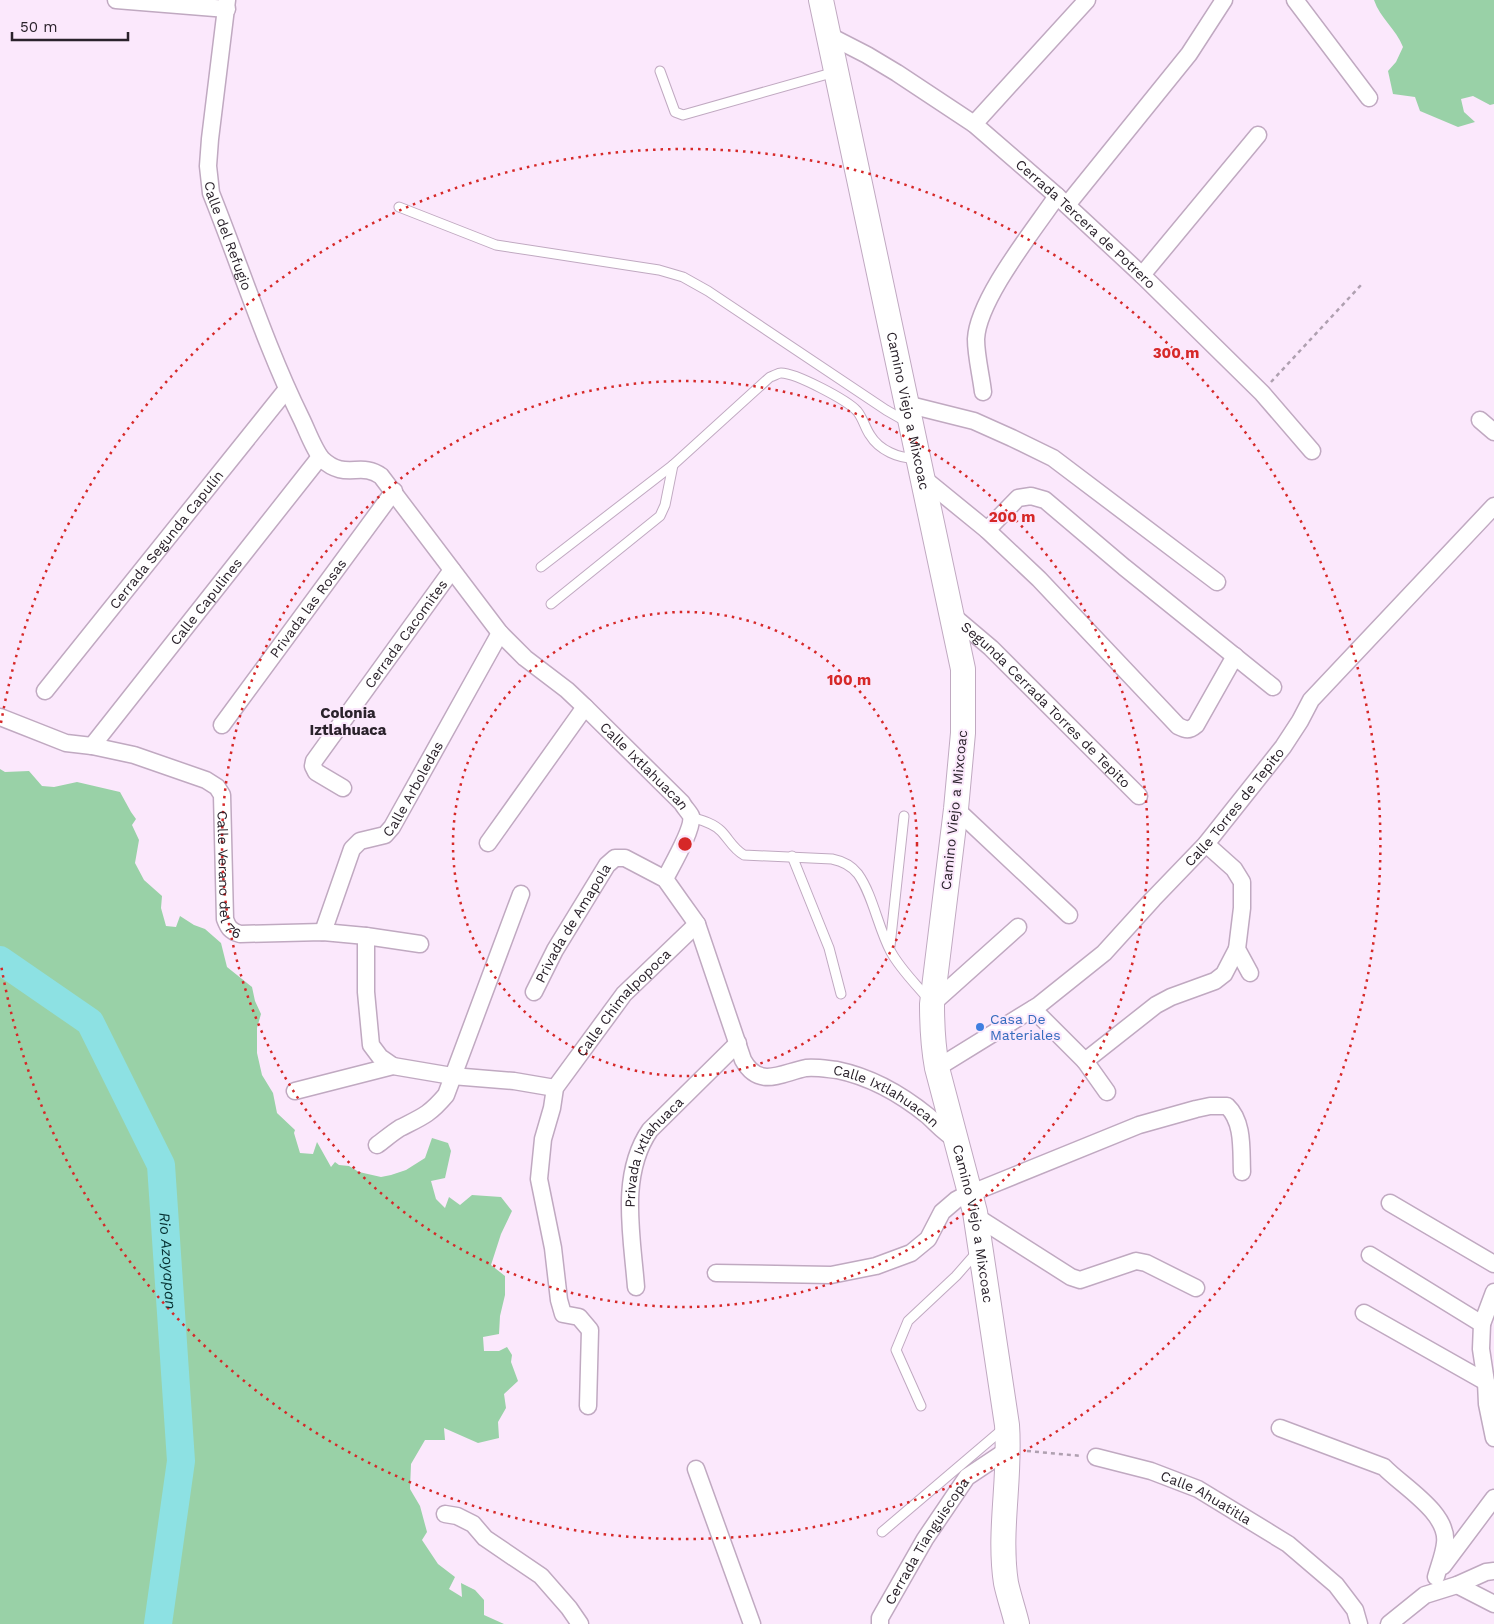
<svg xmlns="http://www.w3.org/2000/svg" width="1494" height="1624" viewBox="0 0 1494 1624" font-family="'Work Sans',sans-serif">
<rect width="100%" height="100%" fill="#fbe8fc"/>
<!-- forest -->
<g fill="#99d1a7">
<path d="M1374,0H1494V104L1490,105L1473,96L1461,99L1464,112L1475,122L1458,127L1420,111L1415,97L1393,94L1388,71L1396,62L1403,47C1396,29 1380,18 1374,0Z"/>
<path d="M0,769L5,772L29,771L42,786L54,787L77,782L120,792L131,812L136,819L132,825L139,840L135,863L144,880L162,896L161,908L166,926L176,927L180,916L194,925L205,929L221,943L227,967L252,987L255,1001L261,1014L257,1028V1053L262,1075L273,1093L277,1113L295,1130L294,1133L300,1153L313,1154L317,1142L331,1167L335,1162L339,1165L349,1166L359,1172L381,1177L391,1175L406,1170L425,1158L432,1138L448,1143L451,1151L445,1178L431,1181L436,1199L445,1208L449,1197L460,1205L472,1195L501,1197L512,1211L501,1234L491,1265L505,1276V1295L500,1316L499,1334L483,1337L484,1351H499L507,1347L512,1355L511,1362L518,1381L504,1394L506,1408L498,1422L499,1438L478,1443L444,1428L445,1440H425L411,1464L410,1489L420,1506L427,1532L422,1540L438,1564L455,1577L449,1589L462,1597L461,1583L475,1590L484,1600V1615L504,1624H0Z"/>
</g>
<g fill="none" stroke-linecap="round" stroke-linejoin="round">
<!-- river -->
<path stroke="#8de1e3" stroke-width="28" id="s1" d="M0,960L90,1022L161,1165L181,1461L158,1624"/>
<defs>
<g id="lane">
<path d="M660,71L675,112L683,115L835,72"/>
<path d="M399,207L496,245L659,270L683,277L708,291L886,410L907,422"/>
<path d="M541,567L673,465L770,377C774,376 778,373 781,373C796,373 847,400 857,411C863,418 865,428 870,435C879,450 899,459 916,458"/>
<path d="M551,604L660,516L665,505L673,465"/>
<path d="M691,817C701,820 713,823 721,831C729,839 733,849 744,855L832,859C842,861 851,865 858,874C873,895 878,928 891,952C901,970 916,984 929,1000"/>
<path d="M792,856L829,948L841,994"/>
<path d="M890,946L904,816"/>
<path d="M921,1406L896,1350L908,1321L956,1276L978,1251"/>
<path d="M882,1532L1003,1429"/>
</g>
<g id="street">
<path d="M116,0L227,9"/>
<path id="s2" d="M227,0L210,139L208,166L211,193C241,268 266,347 301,418C307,430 314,450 322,459C345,481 361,461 381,476L500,633L525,658L567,690L585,707L682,803C684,807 689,812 691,816C694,828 671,867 665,879"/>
<path d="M1295,0L1369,98"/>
<path id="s3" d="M828,35L867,55L897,73L974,124L1057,196L1142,275L1262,393L1312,451"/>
<path d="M974,124L1087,0"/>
<path d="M1067,205L1189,54L1224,0"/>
<path d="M1142,275L1258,135"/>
<path d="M983,392C981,375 976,356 976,339C978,299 1034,230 1057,196"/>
<path d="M906,404L974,421L1012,438L1053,458L1217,582"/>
<path d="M1480,420L1494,432"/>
<path d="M922,477L987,530L1039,579L1178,726C1186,730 1189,731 1196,725L1235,656"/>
<path d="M987,530L1018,498L1031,496L1045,500L1124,567L1273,687"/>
<path id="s4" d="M952,615L991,648L1139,796"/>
<path id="s5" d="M45,691L287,389"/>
<path id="s6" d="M0,717L66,743L92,746L134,755L206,780L217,787L222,795L225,919C228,927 230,931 240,934L323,932L366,936L420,944"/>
<path id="s7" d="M222,725L394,491"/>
<path id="s8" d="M92,746L320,457"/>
<path id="s9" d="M343,788L316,772L313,766L314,761L452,570"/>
<path d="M956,809L1069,915"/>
<path d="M488,843L585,707"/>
<path d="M1206,844L1234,869L1242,882V908L1237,949L1250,973"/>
<path id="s10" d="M323,932L352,849L360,841L385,835L392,827L500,633"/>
<path d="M366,936V992L371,1045L380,1057L393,1066"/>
<path id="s11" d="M534,992L555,950L607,865L615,858H625L665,879L682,903L697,924L743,1060C759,1089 781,1073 806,1068C816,1067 827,1069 837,1070C871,1077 901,1094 928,1116C938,1125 945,1134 957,1140"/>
<path d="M932,1004L1018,927"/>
<path d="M1033,1009L1085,1061L1156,1005L1171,997L1215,981L1224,974L1237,949"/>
<path d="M1085,1061L1107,1092"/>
<path id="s12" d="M937,1068L1039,1005L1104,953L1153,899L1206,844L1283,747L1300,721L1311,700L1494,506"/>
<path d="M295,1091L393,1066L452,1076L514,1081L555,1088"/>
<path d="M377,1145C384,1140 392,1133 400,1128C422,1117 429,1115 446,1095L521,894"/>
<path d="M1390,1203L1494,1264"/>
<path d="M975,1212L980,1219L1071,1277L1080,1280L1136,1261L1146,1263L1196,1288"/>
<path d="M1370,1255L1482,1324"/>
<path d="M716,1273L831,1275L876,1266L911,1253L928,1239L942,1212L956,1200L971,1192L979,1190L1139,1125L1196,1109L1210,1106H1227C1244,1122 1241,1150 1242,1172"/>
<path id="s13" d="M636,1287C632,1235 619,1175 650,1130L738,1043"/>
<path d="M1494,1292L1482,1324L1481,1349L1486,1382L1487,1404L1494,1438"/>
<path d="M1364,1313L1486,1382"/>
<path id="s14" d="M588,1406L590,1330L579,1317L563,1314L559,1300L553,1248L539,1179L543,1139L552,1108L555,1088L624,994L697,924"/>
<path d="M1280,1428L1384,1467C1402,1486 1449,1513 1445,1543C1444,1554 1439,1566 1436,1577"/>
<path id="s15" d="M1096,1457L1151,1471L1198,1489L1288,1544L1336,1585L1355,1610L1359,1624"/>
<path d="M696,1469L752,1624"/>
<path d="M445,1514L457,1516L473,1524L485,1538L541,1576L569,1608L580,1624"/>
<path d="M1443,1566L1494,1498"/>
<path d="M1457,1585L1494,1604"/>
<path id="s16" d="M880,1624V1618L925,1539L967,1477L1009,1449"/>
<path d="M1389,1624L1425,1595L1457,1585L1486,1572L1494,1571"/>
</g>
<g id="secondary">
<path id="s17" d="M821,0L963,669V733L956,809L932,1004C932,1026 933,1046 937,1068L975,1212L1007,1425C1011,1478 998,1531 1006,1583C1009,1597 1014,1611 1017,1624"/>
</g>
</defs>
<!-- lane casing -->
<use href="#lane" stroke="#c0a9c1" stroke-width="11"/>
<!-- street casing -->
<use href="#street" stroke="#c0a9c1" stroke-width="19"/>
<!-- secondary casing -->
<use href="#secondary" stroke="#c0a9c1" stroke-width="26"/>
<!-- path -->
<g stroke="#afa0b0" stroke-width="2.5" stroke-dasharray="4 4" stroke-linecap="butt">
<path d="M1271,382L1362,284"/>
<path d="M1027,1451L1082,1456"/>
</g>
<!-- lane -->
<use href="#lane" stroke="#fff" stroke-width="9"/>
<!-- street -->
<use href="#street" stroke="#fff" stroke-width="16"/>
<!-- secondary -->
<use href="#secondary" stroke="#fff" stroke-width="24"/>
</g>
<!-- distance rings -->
<g fill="none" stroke="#d62828" stroke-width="2.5" stroke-dasharray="2.5 5">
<circle cx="685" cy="844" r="232"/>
<circle cx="685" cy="844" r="463"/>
<path d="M1 723A695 695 0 1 1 1 965"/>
</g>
<!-- markers -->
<circle fill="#3f7fe0" stroke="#fbe8fc" stroke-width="2" cx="980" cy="1027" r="5"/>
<g text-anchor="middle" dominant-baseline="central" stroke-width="4" stroke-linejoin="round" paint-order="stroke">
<!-- street labels -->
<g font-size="14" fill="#2a222b" stroke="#fbe8fc">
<text stroke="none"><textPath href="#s3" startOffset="321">Cerrada Tercera de Potrero</textPath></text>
<text stroke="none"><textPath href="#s2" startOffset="240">Calle del Refugio</textPath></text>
<text stroke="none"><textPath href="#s17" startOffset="420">Camino Viejo a Mixcoac</textPath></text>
<text stroke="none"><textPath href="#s5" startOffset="194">Cerrada Segunda Capulín</textPath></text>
<text stroke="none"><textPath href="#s8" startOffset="184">Calle Capulines</textPath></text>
<text stroke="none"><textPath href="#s7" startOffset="145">Privada las Rosas</textPath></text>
<text stroke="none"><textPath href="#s9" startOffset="200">Cerrada Cacomites</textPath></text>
<text stroke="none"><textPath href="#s4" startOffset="130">Segunda Cerrada Torres de Tepito</textPath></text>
<text stroke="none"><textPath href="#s2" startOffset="940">Calle Ixtlahuacan</textPath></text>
<text stroke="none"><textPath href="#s10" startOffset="179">Calle Arboledas</textPath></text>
<text stroke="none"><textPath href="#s12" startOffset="399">Calle Torres de Tepito</textPath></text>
<text transform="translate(954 810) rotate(-84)">Camino Viejo a Mixcoac</text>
<text stroke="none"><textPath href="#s6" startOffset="320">Calle Verano del 76</textPath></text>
<text stroke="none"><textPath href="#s11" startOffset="79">Privada de Amapola</textPath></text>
<text stroke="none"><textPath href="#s14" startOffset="449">Calle Chimalpopoca</textPath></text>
<text stroke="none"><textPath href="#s11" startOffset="569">Calle Ixtlahuacan</textPath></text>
<text stroke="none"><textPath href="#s13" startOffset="142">Privada Ixtlahuaca</textPath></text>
<text stroke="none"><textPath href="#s17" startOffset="1245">Camino Viejo a Mixcoac</textPath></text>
<text stroke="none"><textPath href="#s15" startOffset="118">Calle Ahuatitla</textPath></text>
<text stroke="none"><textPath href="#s16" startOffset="96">Cerrada Tianguiscopa</textPath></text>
</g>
<!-- shop labels -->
<g font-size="14" fill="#366cbe" stroke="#fbe8fc" text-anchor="start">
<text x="990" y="1019">Casa De<tspan x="990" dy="16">Materiales</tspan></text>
</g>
<!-- neighbourhood labels -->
<g font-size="15" font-weight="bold" fill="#2a222b" stroke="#fbe8fc">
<text x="348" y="713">Colonia<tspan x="348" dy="17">Iztlahuaca</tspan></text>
</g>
<!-- water labels -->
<g font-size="15" font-style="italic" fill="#063132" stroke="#fbe8fc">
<text stroke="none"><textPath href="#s1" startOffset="365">Rio Azoyapan</textPath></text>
</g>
</g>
<circle cx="685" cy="844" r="8" fill="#d62828" stroke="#fbe8fc" stroke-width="2.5"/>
<g font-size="15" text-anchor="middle" font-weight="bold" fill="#d62828" stroke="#fbe8fc" stroke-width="4" stroke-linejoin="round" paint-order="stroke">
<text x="1176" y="358">300 m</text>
<text x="1012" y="522">200 m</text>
<text x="849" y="685">100 m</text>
</g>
<!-- scale -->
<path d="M12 32v8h116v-8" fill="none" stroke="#2a222b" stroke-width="2.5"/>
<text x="20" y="32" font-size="15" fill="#2a222b" stroke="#fbe8fc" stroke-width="4" paint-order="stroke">50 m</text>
</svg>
